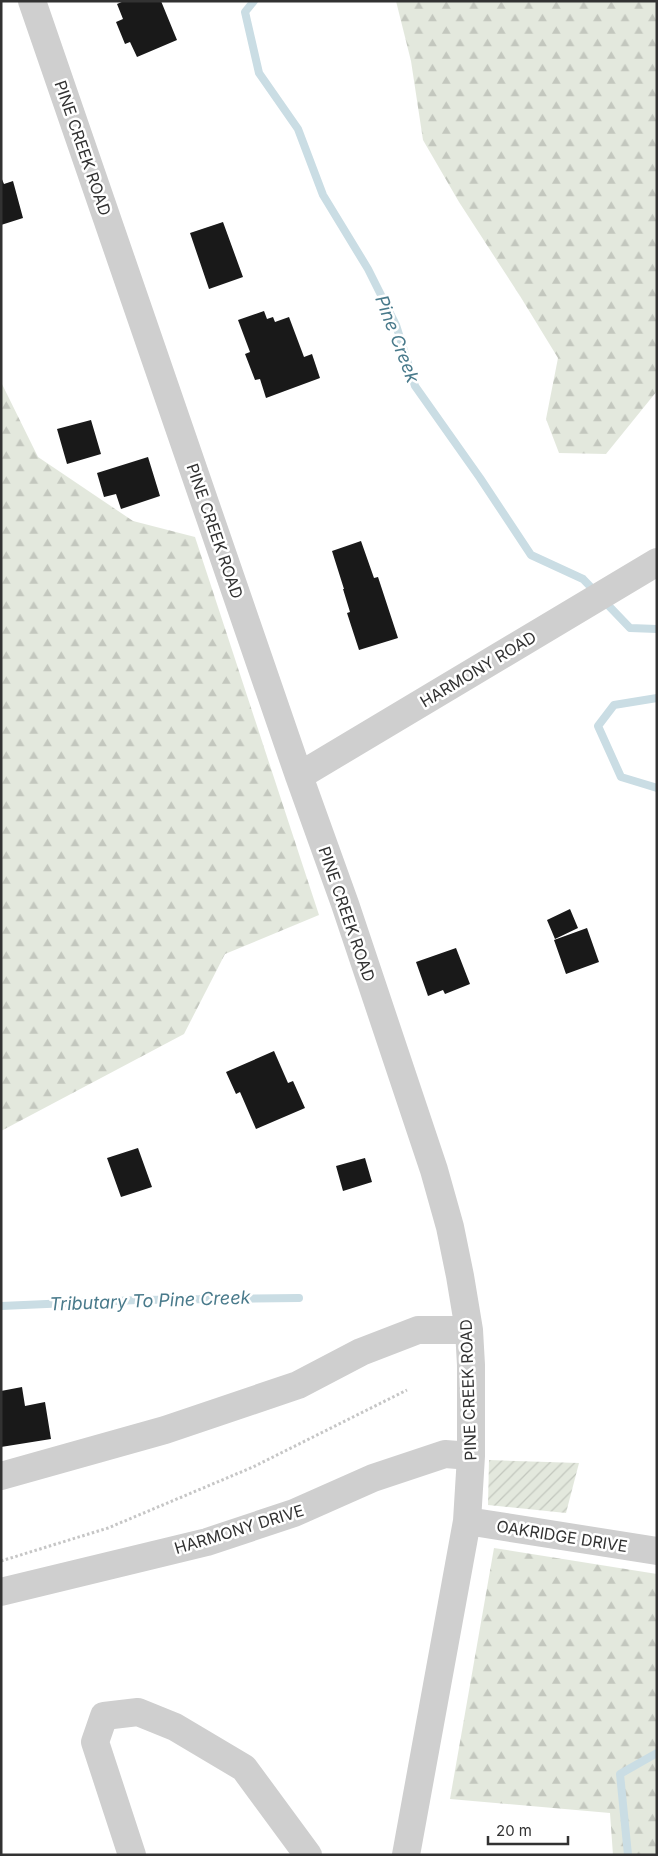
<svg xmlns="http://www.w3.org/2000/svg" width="658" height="1856" font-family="Inter,sans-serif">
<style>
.forest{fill:url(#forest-firs)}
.garden{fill:url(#garden-furrows)}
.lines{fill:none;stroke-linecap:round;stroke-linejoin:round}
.stream{stroke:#cadde4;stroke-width:8}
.building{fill:#191919}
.path{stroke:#c6c6c6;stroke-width:3;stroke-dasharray:2.5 2.5;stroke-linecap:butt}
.minor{stroke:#cfcfcf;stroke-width:28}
.labels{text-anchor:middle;stroke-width:5;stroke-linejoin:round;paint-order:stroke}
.street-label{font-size:16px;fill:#323232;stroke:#fff}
.water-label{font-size:18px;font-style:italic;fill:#497a8b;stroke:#fff}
</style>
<defs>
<pattern id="forest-firs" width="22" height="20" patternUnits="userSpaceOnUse" patternTransform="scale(1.25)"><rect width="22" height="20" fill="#e3e8dd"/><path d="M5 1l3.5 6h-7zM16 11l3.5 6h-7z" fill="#c3c7be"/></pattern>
<pattern id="garden-furrows" width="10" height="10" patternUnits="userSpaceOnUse" patternTransform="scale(1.25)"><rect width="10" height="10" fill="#e3e8dd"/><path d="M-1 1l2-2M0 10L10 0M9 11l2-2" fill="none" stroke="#c3c7be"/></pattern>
</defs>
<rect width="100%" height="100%" fill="#fff"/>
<path class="forest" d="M396,1h261v390l-51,63 -47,-1 -13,-34 12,-61 -38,-62 -61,-94 -36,-62 -12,-79z
M1,382l37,75 95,64 62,16 124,378 -94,39 -41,80 -183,97z
M494,1548l163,26v281h-44l-3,-42 -160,-14z"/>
<path class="garden" d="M489,1460l90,3 -13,50 -78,-8z"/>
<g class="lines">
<path class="stream" d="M254,1l-9,11 14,61 39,56 25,66 45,74 28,56 19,61 65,92 51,77 52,24 47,49 27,1
M657,698l-43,7 -16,21 23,51 36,11
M1,1306l137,-6 161,-2
M628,1855l-8,-81 37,-21"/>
</g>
<path class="building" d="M124,1h37l16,39 -40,17 -7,-15 -5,2 -9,-22 7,-3 -6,-15z
M1,177l3,7 9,-3 10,37 -22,7z
M223,222l20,55 -34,12 -19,-56z
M264,311l3,8 6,-2 2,5 14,-5 15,40 8,-3 8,24 -54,20 -6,-19 -5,1 -10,-26 5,-2 -12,-32z
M91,420l10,34 -34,10 -10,-35z
M148,457l12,39 -39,13 -5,-15 -12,3 -7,-24z
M361,541l13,37 4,-1 20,61 -39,12 -12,-37 3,-1 -7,-23h1l-12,-38z
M570,909l8,19 -23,11 -8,-19z
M587,928l12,34 -33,12 -12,-34z
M456,948l14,36 -25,10 -2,-4 -15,6 -12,-34z
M274,1051l14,32 5,-2 12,27 -49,21 -16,-37 -4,2 -10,-22z
M138,1148l14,39 -31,10 -14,-39z
M365,1158l7,24 -29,9 -7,-25z
M22,1387l3,19 20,-4 6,37 -50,8v-56z"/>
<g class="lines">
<path class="path" d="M1,1561l107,-33 145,-61 154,-77"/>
<path class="minor" d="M32,1l267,775 46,128 89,266 16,57 10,49 9,54 2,35v91l-4,65 -61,334
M299,776l358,-214
M1,1476l164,-46 133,-45 63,-33 57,-22h51
M467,1521l190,30
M1,1592l206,-50 87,-29 79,-35 72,-24 26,2
M132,1855l-37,-113 9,-26 34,-4 37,15 69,41 64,87"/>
</g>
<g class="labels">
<g class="street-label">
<text transform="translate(83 148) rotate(71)" y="6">PINE CREEK ROAD</text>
<text transform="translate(215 531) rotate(71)" y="6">PINE CREEK ROAD</text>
<text transform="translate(478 669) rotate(-31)" y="6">HARMONY ROAD</text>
<text transform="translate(347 914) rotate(71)" y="6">PINE CREEK ROAD</text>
<text transform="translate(468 1390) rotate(-92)" y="6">PINE CREEK ROAD</text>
<text transform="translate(239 1529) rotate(-17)" y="6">HARMONY DRIVE</text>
<text transform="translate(562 1536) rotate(9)" y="6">OAKRIDGE DRIVE</text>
</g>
<g class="water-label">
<text transform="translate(397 339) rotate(69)" y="6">Pine Creek</text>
<text transform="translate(150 1301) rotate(-2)" y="6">Tributary To Pine Creek</text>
</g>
</g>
<rect width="658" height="1856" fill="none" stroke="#323232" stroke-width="5"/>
<path d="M488 1836v8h80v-8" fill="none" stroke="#323232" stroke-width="2.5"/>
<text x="496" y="1836" font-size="15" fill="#323232" stroke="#ffffff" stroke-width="4" paint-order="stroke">20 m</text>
</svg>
